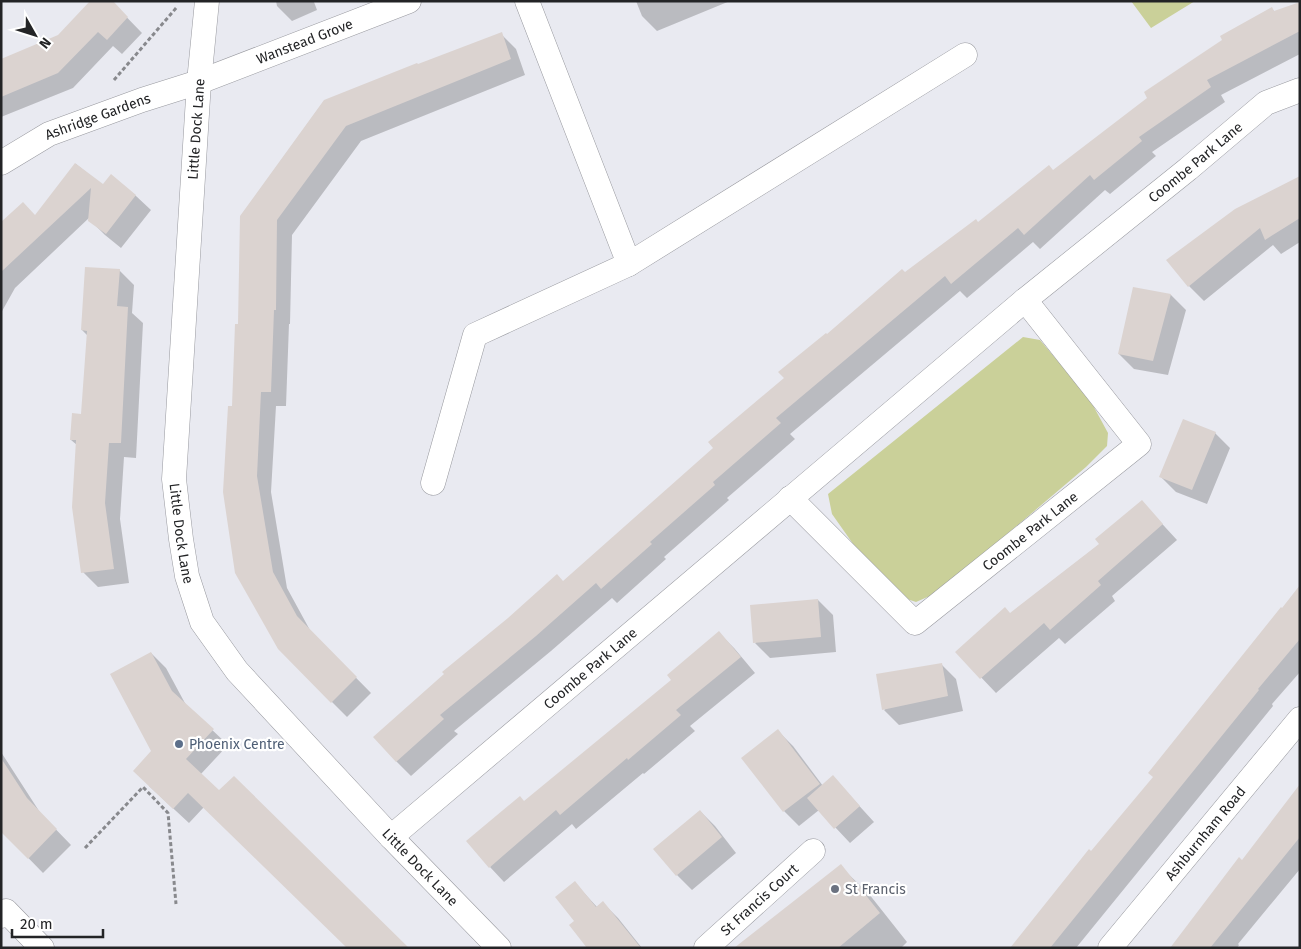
<svg xmlns="http://www.w3.org/2000/svg" width="1301" height="949" font-family="'Fira Sans',sans-serif">
<style>
.green{fill:#cad099}
.shadow{fill:#0003}
.building{fill:#dbd3d0}
.lines{fill:none;stroke-linecap:round;stroke-linejoin:round}
.street-casing{stroke:#98999f;stroke-width:25}
.path{stroke:#88898d;stroke-width:3;stroke-dasharray:4 2.5;stroke-linecap:butt}
.street{stroke:#fff;stroke-width:24}
.service-dot{fill:#5c6f8a;stroke:#fff;stroke-width:2}
.worship-dot{fill:#6b7280;stroke:#fff;stroke-width:2}
.labels{text-anchor:middle;stroke-width:4.5;stroke-linejoin:round;paint-order:stroke}
.street-label{font-size:14px;fill:#232426;stroke:#fff}
.service-label{font-size:14px;fill:#4e5e75;stroke:#fff;text-anchor:start}
.worship-label{font-size:14px;fill:#5b616d;stroke:#fff;text-anchor:start}
</style>
<rect width="100%" height="100%" fill="#e9eaf1"/>
<path class="green" d="M1131,1h64l-44,27z
M1023,337l17,3 49,58 19,35 -1,13 -21,21 -147,125 -23,10 -15,-5 -38,-39 -31,-44 -4,-20z"/>
<path class="shadow" d="M111,1l31,32 -20,21 -9,-8 -40,42 -72,29v-56l58,-25z
M276,1h41l-3,1 3,8 -25,11 -15,-15z
M636,1h94l-73,30 -15,-15z
M1300,3v51l-79,41 4,7 -73,50 4,4 -46,38 -5,-4 -65,59 -7,-7 -66,56 -7,-7 -170,143 5,5 -68,59 2,2 -65,57 2,2 -49,44 -5,-5 -61,53 -97,80 4,3 -47,42 -15,-15 167,-179 152,-134 112,-112 78,-63 149,-102 217,-163 4,4z
M501,34l15,15 9,26 -164,66 -69,94 -2,89h-1l-3,82h-10l-5,86 16,96 24,44 60,61 -24,24 -68,-68 -46,-241 6,-83 2,-109 83,-115z
M76,164l27,22 8,-10 25,20 15,14 -30,38 -16,-13 -15,-15v-3l-75,71 -14,25v-90l35,-7z
M1300,178v64l-19,12 -8,-9 -69,56 -15,-15 -21,-26z
M119,270l15,15 -2,28 11,10 -7,135 -12,-1 -4,62 9,64 -31,4 -15,-15 -6,-127 -6,-5 11,-25 6,-79 -6,-6z
M1134,288l37,7 15,15 -18,65 -34,-6 -15,-15z
M1215,433l15,15 -23,56 -31,-12 -15,-15z
M1142,502l35,38 -65,56 3,5 -50,43 -6,-6 -63,55 -39,-41 53,-38 90,-70z
M1300,587v85l-28,32 1,2 -197,242h-63l141,-170z
M818,600l15,15 3,37 -66,6 -15,-15z
M719,633l15,15 21,25 -65,53 5,5 -51,43 -1,-1 -67,56 -4,-5 -68,58 -14,-15 35,-64 148,-123z
M151,653l15,15 20,37 42,40 -28,30 4,32 -15,16 -40,-37 4,-34z
M941,664l15,15 7,32 -64,14 -15,-15z
M778,731l15,15 30,40 10,-9 41,45 -24,21 -31,-33 -20,16 -15,-15z
M1,752l40,62 30,31 -28,28 -42,-43z
M1300,792v77l-62,75 1,1 -2,3h-66z
M700,811l15,15 21,27 -44,37 -15,-15 -22,-26z
M840,866l29,28 38,48 -6,6h-165z
M575,883l22,24 6,-4 15,15 24,30h-53l-13,-27z"/>
<path class="building" d="M90,1h23l15,16 -21,23 -9,-8 -40,41 -57,24v-38l57,-24z
M1300,2v29l-93,49 4,7 -72,50 3,4 -48,39 -4,-5 -66,60 -6,-7 -67,56 -6,-8 -169,142 5,5 -68,59 2,3 -65,57 2,2 -51,45 -5,-6 -60,53 -96,79 4,4 -48,43 -23,-25 71,-63 -2,-2 66,-54 49,-44 6,7 150,-133 -5,-6 76,-64 -6,-6 48,-39 1,1 75,-65 3,3 71,-53 2,3 71,-57 4,5 94,-72 -3,-6 78,-52 -2,-4 52,-29 2,4z
M502,32l9,27 -165,67 -69,94 -1,90h-2l-3,82h-10l-4,84 16,96 24,44 60,61 -26,26 -53,-54 -43,-76 -12,-81 5,-86h4l3,-82h3l2,-108 84,-116 93,-37 1,1z
M75,163l28,21 8,-10 25,21 -30,39 -18,-13 3,-33 -90,84v-50l22,-20 12,13z
M1300,176v42l-35,22 -5,-12 -72,59 -22,-27 69,-51z
M85,267l35,2 -3,37 11,1 -7,136h-12l-4,60 9,66 -33,4 -9,-66 4,-67h-6l2,-27 9,1 6,-83 -6,-1z
M1133,287l38,7 -18,67 -35,-7z
M1183,419l33,13 -24,58 -33,-13z
M1142,500l21,24 -65,57 3,4 -51,45 -6,-7 -64,56 -25,-27 50,-45 5,6 89,-69 -4,-5z
M1300,585v54l-42,50 1,1 -209,258h-40l79,-99 2,2 62,-74 -5,-4 133,-166 1,1z
M818,599l3,38 -68,6 -3,-38z
M719,631l22,26 -65,53 5,5 -53,45 -1,-2 -67,57 -4,-5 -67,58 -23,-27 54,-45 4,5 147,-121 -4,-5z
M151,652l21,39 42,38 -28,30 33,31 15,-14 175,172h-62l-159,-155 -15,16 -40,-38 18,-20 -41,-77z
M942,663l6,33 -66,14 -6,-36z
M778,729l42,55 -37,28 -42,-54z
M1,758l26,40 30,31 -29,30 -27,-27z
M833,775l27,31 -26,23 -27,-31z
M1300,784v53l-90,111h-40l69,-91 3,3z
M700,810l22,27 -46,39 -23,-27z
M841,864l39,49 -42,35h-104z
M575,881l21,26 7,-6 38,47h-54l-18,-23 5,-4 -19,-24z"/>
<g class="lines">
<g class="street-casing">
<g id="street">
<path id="s1" d="M207,1l-8,81 -25,397 7,60 6,37 15,46 35,49 154,166 108,111"/>
<path d="M527,1l102,263"/>
<path id="s2" d="M1,163l48,-29 93,-34 57,-18 210,-81"/>
<path d="M433,483l42,-148 154,-71 336,-209"/>
<path id="s3" d="M790,498l125,125 224,-179 -114,-144"/>
<path id="s4" d="M391,837l634,-537 163,-131 78,-66 34,-13"/>
<path d="M1,916l5,-5 36,37"/>
<path id="s5" d="M706,948l107,-97"/>
<path id="s6" d="M1110,948l190,-229"/>
</g>
</g>
<path class="path" d="M114,80l63,-73
M85,848l58,-61 25,26 8,91"/>
<use href="#street" class="street"/>
</g>
<circle class="service-dot" cx="179" cy="744" r="5"/>
<circle class="worship-dot" cx="835" cy="889" r="5"/>
<g class="labels">
<g class="street-label">
<text dy="5" stroke="none"><textPath href="#s2" startOffset="328">Wanstead Grove</textPath></text>
<text dy="5" stroke="none"><textPath href="#s2" startOffset="108">Ashridge Gardens</textPath></text>
<text transform="translate(196 129) rotate(-86)" y="5">Little Dock Lane</text>
<text dy="5" stroke="none"><textPath href="#s4" startOffset="1050">Coombe Park Lane</textPath></text>
<text dy="5" stroke="none"><textPath href="#s3" startOffset="324">Coombe Park Lane</textPath></text>
<text dy="5" stroke="none"><textPath href="#s1" startOffset="534">Little Dock Lane</textPath></text>
<text dy="5" stroke="none"><textPath href="#s4" startOffset="261">Coombe Park Lane</textPath></text>
<text dy="5" stroke="none"><textPath href="#s6" startOffset="149">Ashburnham Road</textPath></text>
<text dy="5" stroke="none"><textPath href="#s1" startOffset="954">Little Dock Lane</textPath></text>
<text dy="5" stroke="none"><textPath href="#s5" startOffset="72">St Francis Court</textPath></text>
</g>
<g class="service-label">
<text x="189" y="749">Phoenix Centre</text>
</g>
<g class="worship-label">
<text x="845" y="894">St Francis</text>
</g>
</g>
<rect width="1301" height="949" fill="none" stroke="#232426" stroke-width="5"/>
<g transform="translate(35 35) rotate(129)" stroke="#ffffff" stroke-width="4" paint-order="stroke">
<path d="M0-4L9 19L0 12L-9 19Z" fill="#232426"/>
<text y="-8" font-size="14" font-weight="bold" text-anchor="middle" fill="#232426">N</text>
</g>
<path d="M12 929v8h91v-8" fill="none" stroke="#232426" stroke-width="2.5"/>
<text x="20" y="929" font-size="15" fill="#232426" stroke="#ffffff" stroke-width="4" paint-order="stroke">20 m</text>
</svg>
